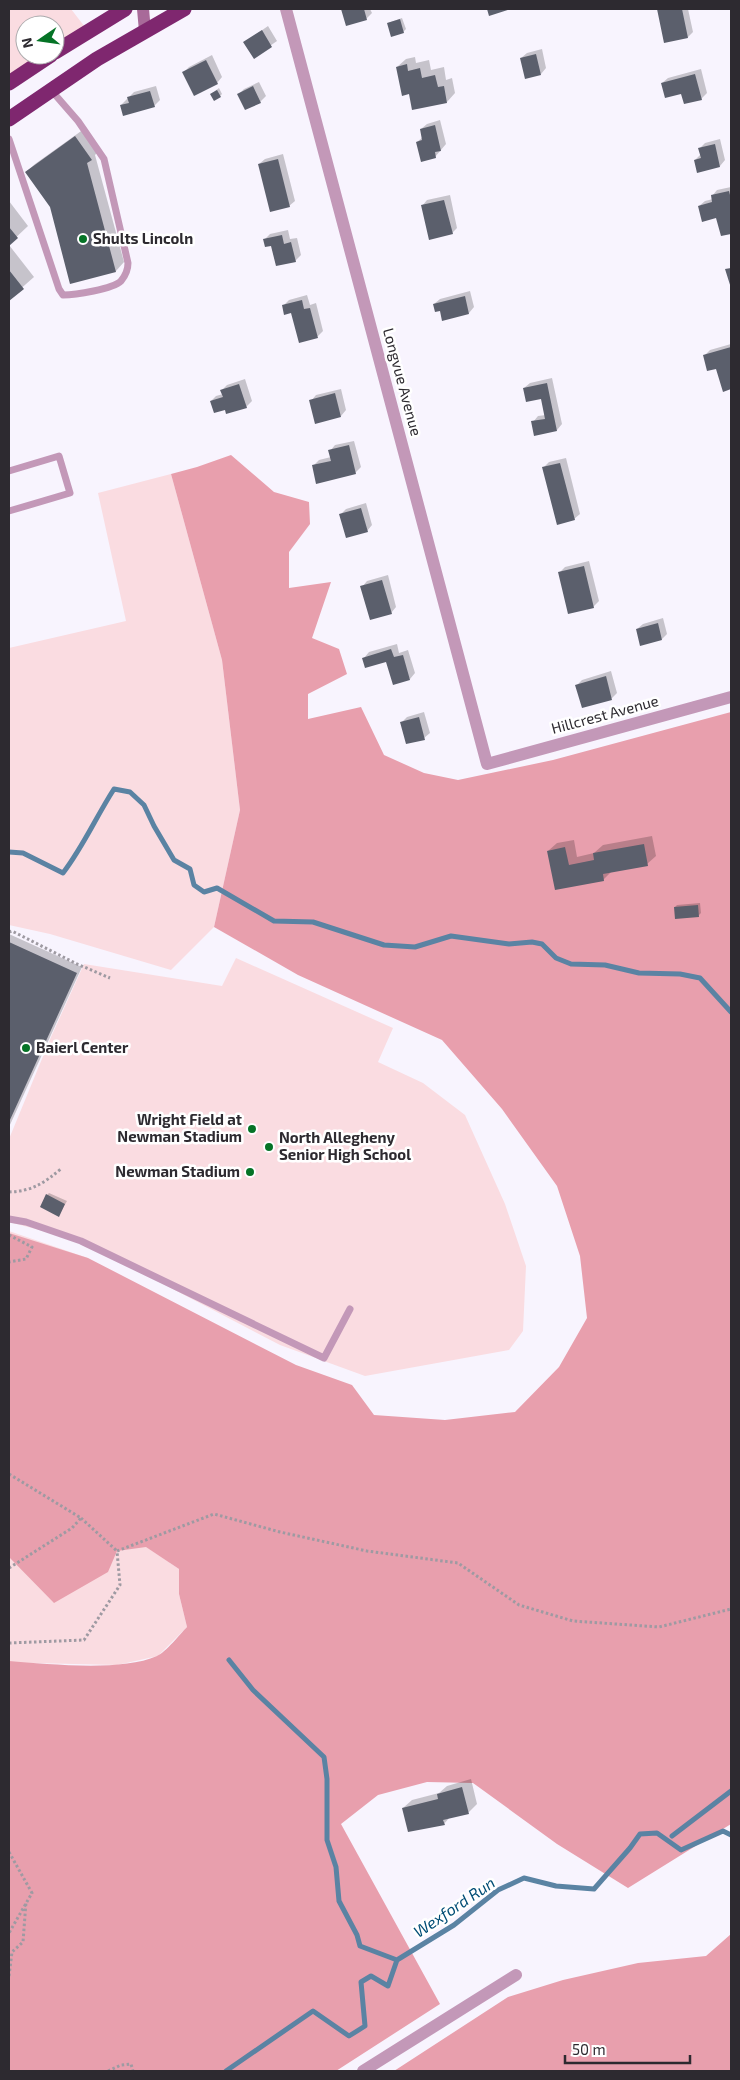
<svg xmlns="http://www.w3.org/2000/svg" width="740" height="2080" font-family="'Exo 2',sans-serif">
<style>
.green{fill:#fadce1}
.forest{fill:#e89fad}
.shadow{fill:#0003}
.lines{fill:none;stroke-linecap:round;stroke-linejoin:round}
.stream{stroke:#5a83a3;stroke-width:5}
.building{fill:#5b5f6c}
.path{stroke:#9e9aa2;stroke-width:3;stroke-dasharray:2.5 2.5;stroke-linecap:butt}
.lane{stroke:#c398b8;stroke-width:7}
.street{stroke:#c398b8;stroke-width:12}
.secondary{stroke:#a86a99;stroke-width:12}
.highway{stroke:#7f276f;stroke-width:15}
.poi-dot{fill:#057326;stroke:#fff;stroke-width:2}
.labels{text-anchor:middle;stroke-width:5;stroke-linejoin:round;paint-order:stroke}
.poi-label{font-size:15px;font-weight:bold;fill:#2d2a30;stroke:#fff;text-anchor:start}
.street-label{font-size:15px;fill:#2d2a30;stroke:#fff}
.water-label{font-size:16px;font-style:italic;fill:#004d75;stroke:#fff}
</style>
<rect width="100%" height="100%" fill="#f8f4fe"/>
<path class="green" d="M9,9h62l17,22 -33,21v-27h-30v30h26l-42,28z
M171,474l51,186 18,150 -26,117 -43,43 -121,-36 -41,-9v-277l117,-27 -28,-128z
M236,958l157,70 -15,34 45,21 42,32 40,89 21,62 -3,65 -14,19 -144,26 -85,-31 -199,-104 -72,-19v-83l42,-102 33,-73 138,22z
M9,1231l79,27 82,305 9,6v25l8,33 -29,29 -41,9 -86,-2 -22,15z"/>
<path class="forest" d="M231,455l43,37 35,10 1,22 -21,28v36l42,-6 -19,56 27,11 8,25 -39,20v25l53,-12 23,48 40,18 34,7 95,-20 178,-48v1112l-103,64 -71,-44 -84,-61 -46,-1 -49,13 -37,29 99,180 -104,67h-327v-410c40,3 112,11 148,-5 9,-4 23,-22 30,-29l-8,-33v-25l-33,-22 -29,4 -9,21 -54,31 -45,-46v-324l79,25 208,107 56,20 22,30 71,5 70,-8 44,-45 28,-49 -7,-62 -23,-70 -55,-77 -60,-69 -144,-65 -84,-48 26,-117 -18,-150 -51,-186 26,-7z
M731,1934v137h-337l114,-74 55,-17 75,-17 68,-7z"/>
<path class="shadow" d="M342,9h28l2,4 -6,6 -19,6z
M658,9h30l5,23 -5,5 -23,5z
M402,18l4,11 -3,3 -15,-9z
M268,26l9,15 -23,16 -9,-15z
M542,49l4,19 -5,6 -20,-16 6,-5z
M212,55l10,22 -5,6 -33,-11 5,-5z
M415,57l1,6 13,-3 2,10 13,-3 2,13 6,-2 3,15 -8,9 -37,-9 -13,-26 9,-8z
M701,69l6,24 -6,6 -19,-6 -20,-10 6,-5z
M259,82l7,14 -6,6 -21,-8 5,-5z
M156,86l4,14 -6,6 -33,-1 13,-13z
M219,88l3,6 -2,2 -9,-2z
M440,120l6,24 -11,13 -18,-15 6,-5 -2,-8 6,-5z
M84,129l15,22 -4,4 29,107 -8,9 -45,11 -20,-76 -25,-34 9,-8z
M720,139l5,21 -5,6 -22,5 -3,-11 6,-6 -1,-6 5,-5z
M283,154l12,47 -6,5 -30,-42 6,-5z
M731,187v46l-9,2 -5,-18 -18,-11 6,-5 8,-2 -1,-3 5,-6z
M450,195l7,33 -5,5 -30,-27 5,-6z
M9,201l19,25 -19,18z
M288,230l2,9 7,-1 4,17 -6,6 -31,-21 6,-6z
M9,245l25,32 -25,22z
M470,291l4,16 -5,6 -28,-4 -7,-5 6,-5z
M307,295l3,10 6,-2 7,28 -5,5 -19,5 -7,-29 -9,-6 6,-6z
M731,344v44l-7,2 -7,-23 -13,-11 6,-6z
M552,378l10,46 -5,6 -24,-8 5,-6 8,-1 -4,-17 -18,-10 6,-5z
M245,379l7,22 -6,6 -35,-6 5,-5 7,-2 -1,-4 5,-5z
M341,389l5,21 -5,6 -30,-15 5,-6z
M354,441l7,26 -6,6 -42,-7 6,-6 12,-3 -1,-6 5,-6z
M566,458l14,56 -6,5 -31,-51 6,-6z
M366,503l6,22 -5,6 -26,-17 5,-5z
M589,561l10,40 -6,6 -33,-35 5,-5z
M388,575l8,32 -5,6 -29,-26 5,-6z
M663,618l4,16 -5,5 -25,-10 6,-5z
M397,644l2,9 9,-3 7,23 -5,6 -23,-19 -23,-2 5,-6z
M611,671l6,22 -5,5 -29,9 -6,-22 5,-5z
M424,712l6,21 -6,5 -22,-16 5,-5z
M652,836l4,20 -9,8 -35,7 -9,9 -47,9 -8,-38 9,-8 17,-3 3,17 17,-4 9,-8z
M700,903l1,10 -3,3 -23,-9 2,-2z
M9,934l73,33 -73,160z
M49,1193l18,8 -8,14 -12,-20z
M471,1779l6,25 -8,8 -19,5 -6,7 -41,-16 9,-8 27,-7 8,-7z"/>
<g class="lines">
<path class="stream" d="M9,852l14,1 40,20c20,-26 33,-56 51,-84l16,3 14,13 10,21 20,34 16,9 4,16 10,7 13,-4 57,33 39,1 71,23 31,2 36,-11 58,8 23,-2 10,2 14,14 15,6 34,1 34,8 41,1 20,4 31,34
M229,1660l24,30 71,67 3,22v61l9,27 3,34 18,34 3,11 37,14
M672,1836l59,-45
M226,2071l87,-60 36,25 16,-10 -4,-44 10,-6 17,10 9,-26 57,-35 44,-35 26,-12 32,8 38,3 36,-41 10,-14 17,-1 24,17 42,-19 8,4"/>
</g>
<path class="building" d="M341,9h23l3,11 -21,6z
M487,9h24l-22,7z
M657,9h25l6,29 -24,5z
M400,19l4,14 -13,4 -4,-14z
M262,30l10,17 -18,12 -11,-17z
M536,54l5,21 -16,4 -5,-21z
M206,60l12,24 -24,12 -12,-24z
M407,64l1,7 12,-3 2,10 13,-3 3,12 6,-1 3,17 -35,7 -3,-16 -7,2 -6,-29z
M695,74l7,26 -18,4 -3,-10 -16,4 -4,-15z
M253,86l8,17 -16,7 -8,-16z
M217,90l4,7 -7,4 -4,-7z
M150,91l5,16 -32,9 -3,-11 9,-2 -2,-6z
M435,125l6,26 -6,1 1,6 -15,4 -5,-20 6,-2 -2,-11z
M75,136l17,24 -5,3 29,109 -46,12 -20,-77 -25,-35z
M715,144l5,23 -23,6 -3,-13 7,-2 -3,-10z
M278,159l12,48 -20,5 -12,-48z
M729,191l2,8v35l-10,2 -5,-18 -14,4 -4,-16 14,-4 -1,-7z
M444,200l9,34 -24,6 -8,-35z
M9,227l9,11 -9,8z
M282,235l2,9 7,-2 5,20 -20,4 -5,-20 -6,1 -2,-8z
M731,268v20l-6,-19z
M9,270l15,19 -15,12z
M465,296l4,18 -27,7 -2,-10 -5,1 -2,-8z
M302,300l2,9 6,-1 8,30 -19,5 -8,-30 -7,2 -2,-10z
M731,347v42l-8,3 -7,-23 -9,2 -4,-16z
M547,383l10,48 -23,5 -3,-15 14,-2 -4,-20 -15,3 -3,-14z
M239,384l8,24 -21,6 -1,-4 -11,3 -4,-12 13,-4 -3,-7z
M335,393l6,24 -26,7 -6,-24z
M349,445l7,29 -40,10 -4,-19 19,-4 -3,-11z
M560,463l15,57 -18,5 -15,-58z
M361,508l7,24 -22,6 -7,-24z
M584,566l10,42 -26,6 -10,-42z
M382,580l10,34 -22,6 -10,-34z
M658,623l4,17 -22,6 -4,-17z
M391,649l3,8 9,-2 7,25 -17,5 -7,-23 -21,6 -3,-10z
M606,676l6,24 -30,8 -7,-23z
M419,717l6,23 -19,4 -6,-22z
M644,844l4,22 -45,8 1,7 -49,9 -8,-39 18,-4 4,18 25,-5 -1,-7z
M698,905l1,12 -24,2 -1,-12z
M9,942l68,31 -68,149z
M46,1194l19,10 -6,13 -19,-10z
M462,1787l7,27 -26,6 2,5 -37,7 -6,-24 36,-9 -1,-5z"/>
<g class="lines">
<path class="path" d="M9,932l3,-1 65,33 33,14
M9,1192c24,-1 35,-9 53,-24
M9,1235l23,12 -6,12 -17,3
M9,1474l72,44 -9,10 -63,40
M81,1518l36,33
M9,1643l75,-3 36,-55 -3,-34 97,-37 66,18 87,19 91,12 61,42 54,16 86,6 72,-18
M9,1852l23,41 -23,40
M9,1976l3,-24 11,-10 3,-40
M108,2071l13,-6 10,-1 2,7"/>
<path class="lane" d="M9,139l50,150 4,6c12,0 50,-6 58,-14 5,-6 7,-11 7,-18l-24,-104 -26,-38 -27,-31
M9,471l50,-15 11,37 -61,18
M9,1219l17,3 55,19 243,117 26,-49"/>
<path class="street" d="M286,9l201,755 244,-67
M363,2071l153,-96"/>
<path class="secondary" d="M143,9l2,22"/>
<path class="highway" d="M55,52l70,-43
M9,83l42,-28
M9,119l88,-60 87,-50"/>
</g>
<g class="poi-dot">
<circle cx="83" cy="239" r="5"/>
<circle cx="26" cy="1048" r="5"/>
<circle cx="252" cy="1129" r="5"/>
<circle cx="269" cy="1147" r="5"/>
<circle cx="250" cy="1172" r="5"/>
</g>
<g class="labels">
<g class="poi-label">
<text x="93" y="244">Shults Lincoln</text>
<text x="36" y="1053">Baierl Center</text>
<text x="242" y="1125" text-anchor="end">Wright Field at<tspan x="242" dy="17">Newman Stadium</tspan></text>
<text x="279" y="1143">North Allegheny<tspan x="279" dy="17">Senior High School</tspan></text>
<text x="240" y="1177" text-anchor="end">Newman Stadium</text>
</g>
<g class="street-label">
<text transform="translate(402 382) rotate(75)" y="5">Longvue Avenue</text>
<text transform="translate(605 715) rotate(-15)" y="5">Hillcrest Avenue</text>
</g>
<g class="water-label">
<text transform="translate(454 1907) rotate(-34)" y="6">Wexford Run</text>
</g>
</g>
<rect width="740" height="2080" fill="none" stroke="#2d2a30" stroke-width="20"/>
<g transform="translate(40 40) rotate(257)"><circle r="24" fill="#ffffff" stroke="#abaaac"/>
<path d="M0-4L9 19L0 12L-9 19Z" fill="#057326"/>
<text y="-8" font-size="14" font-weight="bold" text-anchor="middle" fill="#2d2a30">N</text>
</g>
<path d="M565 2055v8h125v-8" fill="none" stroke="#2d2a30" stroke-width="2.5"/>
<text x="572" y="2055" font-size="15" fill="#2d2a30" stroke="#ffffff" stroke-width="4" paint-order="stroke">50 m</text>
</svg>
